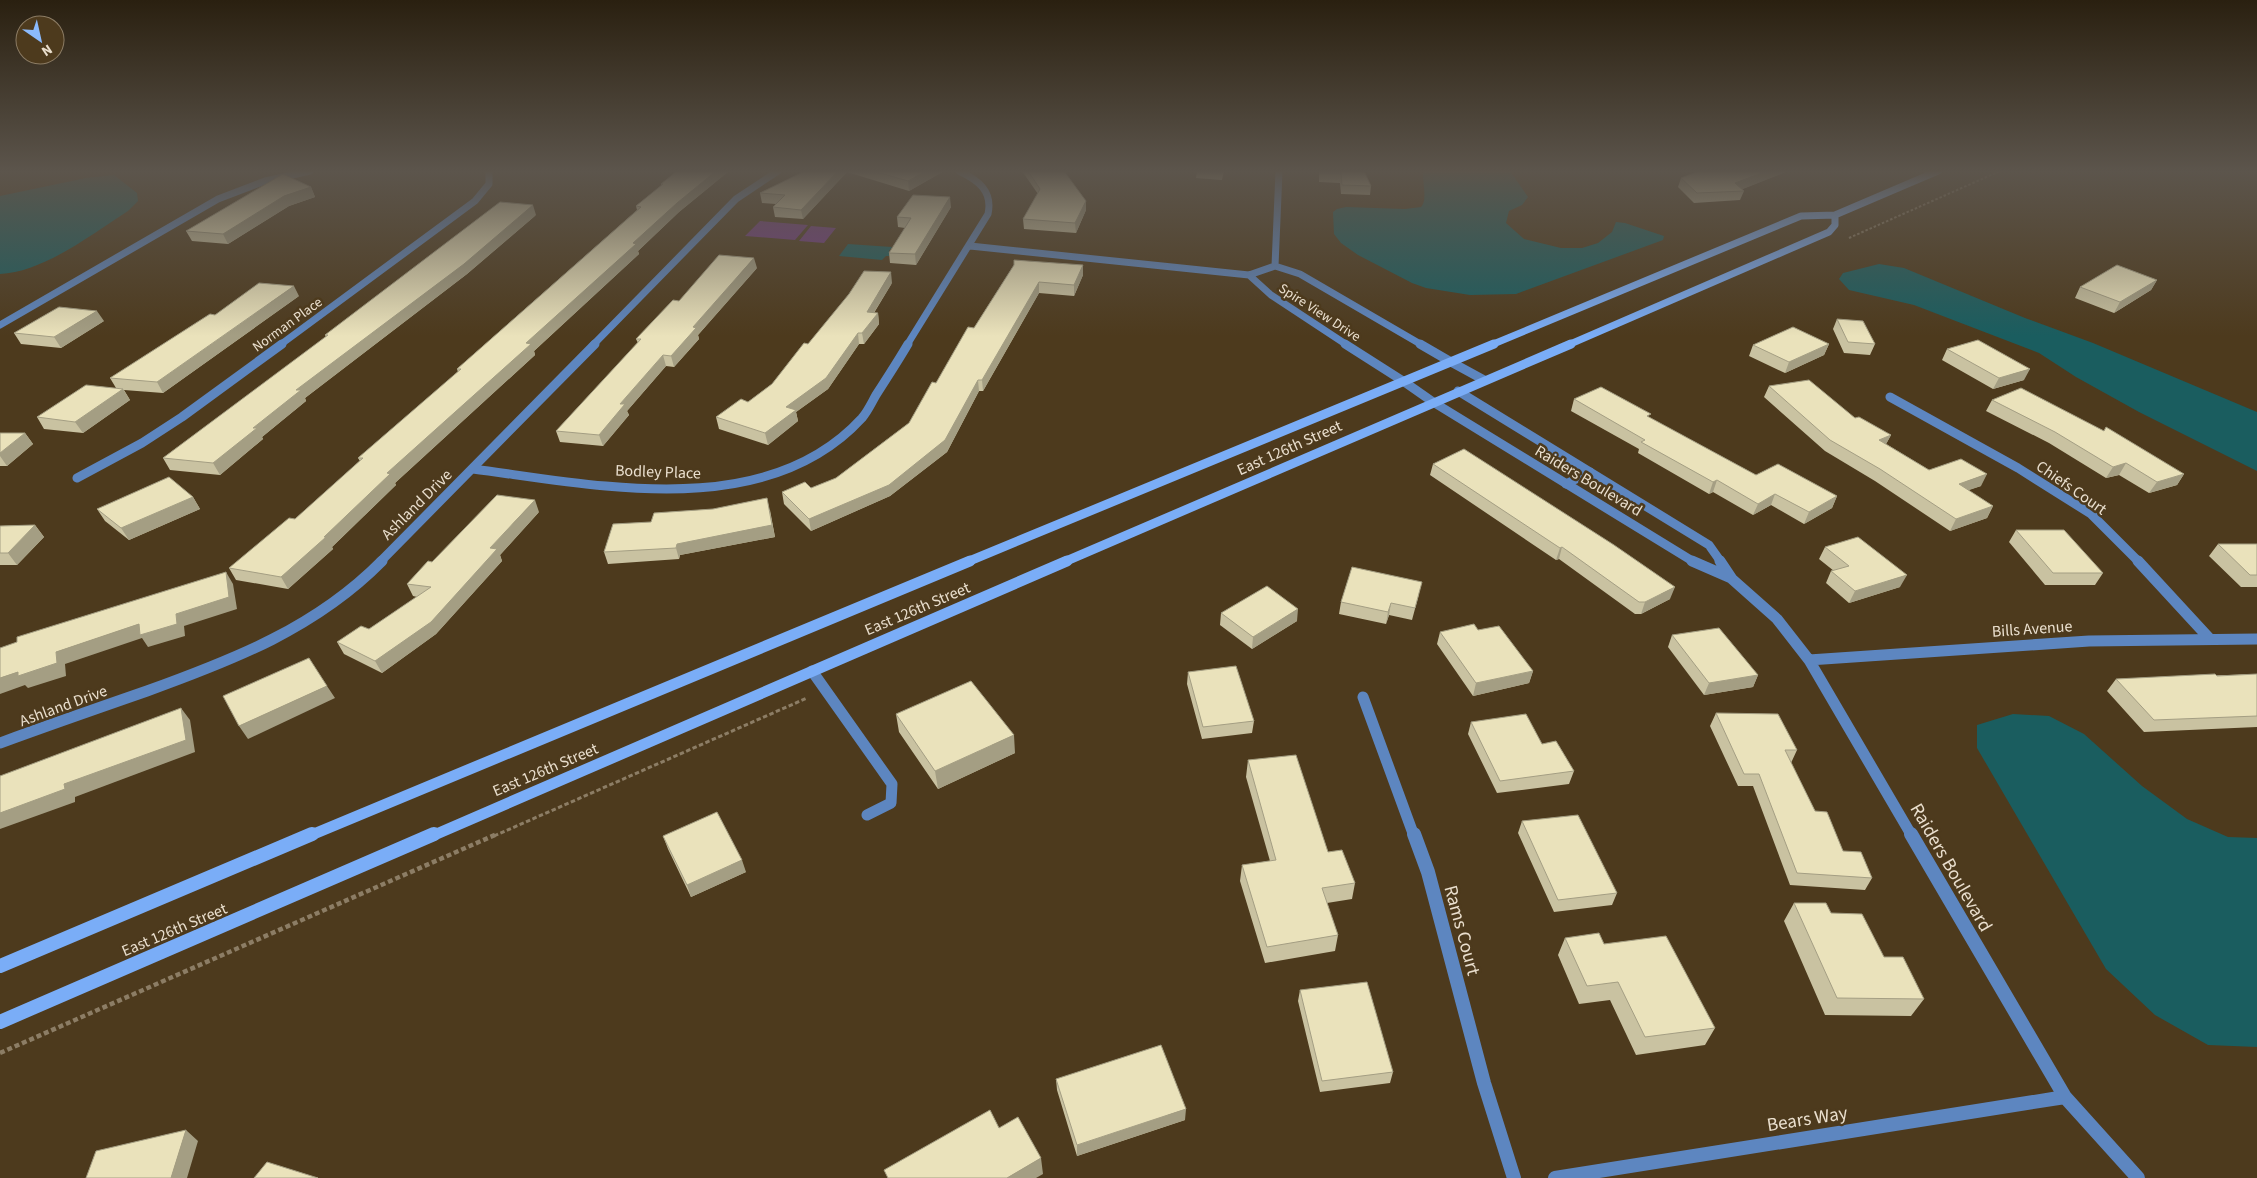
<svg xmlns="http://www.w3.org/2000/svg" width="2257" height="1178" font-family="'Source Sans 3',sans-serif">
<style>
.green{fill:#733a86}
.water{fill:#1a5d5f}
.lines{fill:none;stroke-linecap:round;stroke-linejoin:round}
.path-far2{stroke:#8c7d65;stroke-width:2;stroke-dasharray:2.5 2;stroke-linecap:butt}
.path-far1{stroke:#8c7d65;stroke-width:3;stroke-dasharray:4.5 2.5;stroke-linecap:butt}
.path{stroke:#8c7d65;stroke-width:4.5;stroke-dasharray:5 3;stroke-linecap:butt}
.service-far1{stroke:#5d86c0;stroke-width:9}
.service{stroke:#5d86c0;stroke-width:11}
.minor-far3{stroke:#5d86c0;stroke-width:7}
.minor-far2{stroke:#5d86c0;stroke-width:9}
.minor-far1{stroke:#5d86c0;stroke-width:11}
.minor{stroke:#5d86c0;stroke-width:14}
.secondary-far3{stroke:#7aadf7;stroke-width:7}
.secondary-far2{stroke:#7aadf7;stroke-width:9}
.secondary-far1{stroke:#7aadf7;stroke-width:11}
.secondary{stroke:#7aadf7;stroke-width:14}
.wall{fill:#c9c2a1}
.shaded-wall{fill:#a49e83}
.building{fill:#eae2bb;stroke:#a49e83}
.labels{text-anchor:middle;stroke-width:5;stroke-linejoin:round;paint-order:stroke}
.far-street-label{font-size:14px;fill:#eadfce;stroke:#4d3a1d}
.street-label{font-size:16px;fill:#eadfce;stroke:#4d3a1d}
.near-street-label{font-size:19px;fill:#eadfce;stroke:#4d3a1d}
</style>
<rect width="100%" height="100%" fill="#4d3a1d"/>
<path class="green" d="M760,221l48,4 -13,15 -50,-4z
M811,226l25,2 -12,15 -25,-2z"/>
<path class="water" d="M1423,171h87l18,26 -6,8 -13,6 -3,12 18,16 37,9h21l16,-5 14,-11 4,-10 9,1 39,13 -1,4 -147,54 -46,1 -44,-7 -14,-5 -54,-28 -17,-12 -7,-9 -1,-22 4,-3 9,-2 59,2 16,-2c7,-7 1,-25 2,-36z
M114,175l23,18 1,8 -10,10c-36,23 -84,61 -128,63v-78l86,-18z
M848,244l44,3 -3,4v5h-3l-4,4 -43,-4z
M1879,264l25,4 121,50 68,25 164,69v59l-118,-59 -63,-35 -37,-24 -125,-48 -65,-15 -10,-11 4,-6z
M2013,714l36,2 35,18 58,52 45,33 41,18 29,1v209l-49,-2 -53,-30 -49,-46 -129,-221v-23z"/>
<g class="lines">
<path class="path-far2" d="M1849,238l151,-67"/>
<path class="path-far1" d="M494,836l313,-138"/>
<path class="path" d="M0,1053l497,-219"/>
<path class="service-far1" d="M1451,362l33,18
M1403,381l30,21
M1566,484l24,-12"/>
<path class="service" d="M812,671l80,113 -1,19 -24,12"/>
<path class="minor-far3" d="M970,246l279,29 26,-9 4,-95
M1275,266l25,8 122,71
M1249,275l22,20 76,50
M0,325l218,-126 47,-18 45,-10
M280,345l195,-144 14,-17v-13
M593,345l143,-146 42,-28
M907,345l81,-131c5,-23 -10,-34 -29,-43"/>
<path class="minor-far2" d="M1345,344l58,37
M1420,344l31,18
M1458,391l251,154 12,17
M1890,397l128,71 73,46 48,48
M1433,402l261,160
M473,469c124,16 293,54 389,-51 6,-7 10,-16 14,-23 11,-17 22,-34 32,-51
M77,478l65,-35 40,-26 100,-73
M380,562l215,-218"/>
<path class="minor-far1" d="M1692,561l39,17
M1720,561l12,18 45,40 32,41 103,176
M2138,561l71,77
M1809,660l280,-19 168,-2
M1363,697l51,139
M0,743c49,-18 98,-35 147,-52 86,-31 169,-63 235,-130"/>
<path class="minor" d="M1414,834l14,38 56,211 30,95
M1911,834l154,263 73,81
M1555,1178l510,-81"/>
<path class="secondary-far3" d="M1491,345l310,-129 34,-1 103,-44
M1568,345l261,-113 6,-7v-10"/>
<path class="secondary-far2" d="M967,562l527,-218
M1064,562l507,-218"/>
<path class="secondary-far1" d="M309,836l661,-275
M432,836l635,-275"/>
<path class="secondary" d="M0,966l312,-132
M0,1022l434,-188"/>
</g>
<path class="wall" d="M677,171h52l-50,41 -41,39 1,3 -105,97 1,4 -140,128 1,2 -64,62 1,2 -45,40 -52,-9 -7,-12 66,-49 65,-58 -2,-3 100,-86 -1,-3 180,-159 -1,-4 25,-20v-2z
M805,171h139l-35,20 -62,-19 -44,47 -28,-2 -2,-10 3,-3 -14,-1 -2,-10z
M1022,171h42l22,39 -10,23 -52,-4 -1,-10 15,-25z
M1197,171h27l-2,9 -26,-2z
M1319,171h45l7,15 -1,9 -29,-1 -1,-11 -21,-1z
M1699,171h89l-46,18 2,2 -4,9 -46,3 -16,-16 3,-9z
M311,187l4,10 -26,9 -61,38 -36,-3 -6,-10z
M951,207l-35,58 -26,-2 -1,-10 16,-25 -7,-1 -1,-10z
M536,215l-69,59 -162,124 1,3 -44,36 1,2 -43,36 -50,-5 -7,-12 163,-121 -1,-2z
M1014,265h69v10l-9,21 -35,-3 -56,98h-4l-32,61 -57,44 -79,35 -27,-27 -2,-12 29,-4 25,-10 73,-55 65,-95z
M757,268l-59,67 1,4 -25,28 -8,-1 -39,45 2,4 -26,31 -43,-4 -4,-11 82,-88 -2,-4 43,-38z
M2157,280l-6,10 -37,23 -39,-15 5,-11z
M892,283l-18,30h4l1,11 -15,20h-5l-31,45 -32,23 2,9 -30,24 -49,-16 -3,-12 32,-15 24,-18 36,-40z
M299,296l-136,97 -39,-3 6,10 -47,33 -39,-4 -7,-12 79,-29 -6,-10 105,-63z
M1837,319l38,25 -5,11 -26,-2 -11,-24z
M104,321l-43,27 -40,-4 -7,-11z
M1829,344l-5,11 -39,18 -36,-17 4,-11z
M1947,349l77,31 -31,9 -51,-29z
M1769,386l86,32 36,17 -5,9 43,26 52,16 -13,4 25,16 -6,12 -37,13 -75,-50 -50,-30 -61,-54z
M1574,399l76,19 106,57 81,21 -5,12 -28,16 -33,-19 -18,10 -40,-23 -4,2 -71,-41 1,-4 -68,-38z
M1992,400l192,74 -7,11 -28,8 -30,-18 -13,3 -57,-35 -63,-32z
M0,433h25l8,11 -26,22h-7z
M1433,464l237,135 -29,15h-6l-76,-55 -3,1 -126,-85z
M193,497l7,12 -71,31 -24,-19 -8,-12z
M770,510l5,27 -95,18 -1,4 -71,5 -4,-12 47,-30z
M539,512l-39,43 2,6 -66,73 -54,39 -38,-19 -7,-12 32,-13 48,-32 -4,-1 -6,-12 25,-22z
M35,525l9,12 -27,28h-17v-39z
M2016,530l87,43 -8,12h-50l-36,-43z
M2218,544h39v43h-16l-32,-31z
M1825,547l75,40 -51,16 -23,-20 5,-12h3l-15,-12z
M1419,594l-7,26 -23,-5 -3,9 -47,-10 2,-12z
M1221,613l76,8 -45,28 -32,-24z
M1478,630l55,41 -4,12 -56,13 -36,-52 3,-12z
M1672,635l86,40 -5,12 -49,8 -36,-48z
M1188,672l66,49 -2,12 -50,6 -15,-55z
M2257,674v53l-113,5 -37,-41 9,-12z
M1716,713l81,37 -6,13 24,48 28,40 29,27 -7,12 -75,-5 -37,-99h-15l-28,-60z
M896,714l119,39 -77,36 -39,-57z
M1471,722l71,22 32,27 -5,13 -72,9 -29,-59z
M1248,760l107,123 -3,16 -25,4 11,32 -3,16 -70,12 -25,-82 2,-16 28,-4 -24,-84z
M1522,821l95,72 -5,12 -58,7 -36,-79z
M663,836l83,36 -55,25 -23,-48z
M1794,903l37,10 53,44 40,42 -13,17 -86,-1 -41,-94z
M1565,938l39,6 111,84 -10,17 -69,10 -26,-55 -31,4 -21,-49z
M1300,990l93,82 -3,11 -70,9 -22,-91z
M1056,1079l129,41 -108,36 -20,-66z"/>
<path class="shaded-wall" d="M716,171h13l-50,41 -41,39 1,3 -105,97 1,4 -140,128 1,2 -64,62 1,2 -45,40 -7,-12 106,-104 246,-230 44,-40z
M838,171h9v1l-44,47 -2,-9z
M926,171h18l-35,20 -1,-10z
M1767,171h21l-50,20 -3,-8z
M311,187l4,10 -26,9 -61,38 -5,-10 61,-38z
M950,197l1,10 -35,58 -1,-11z
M1086,201v9l-10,23 -1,-10z
M533,205l3,10 -69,59 -162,124 1,3 -44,36 1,2 -43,36 -7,-12 83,-73z
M754,258l3,10 -59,67 1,4 -25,28 -3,-11 22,-29z
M1083,265v10l-9,21v-11z
M891,272l1,11 -24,39 -1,-10z
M2157,280l-6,10 -37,23 6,-11z
M1039,282v11l-56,98 -1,-11z
M294,286l5,10 -136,97 -6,-11z
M97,311l7,10 -43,27 -7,-11z
M878,313l1,11 -15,20 -2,-11z
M858,333l1,11 -31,45 -32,23 2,9 -30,24 -3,-12 21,-26z
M1829,344l-5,11 -39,18 4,-11z
M663,355l3,11 -39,45 2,4 -26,31 -4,-11 21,-31z
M2030,369l-6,11 -31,9 6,-11z
M978,380l1,11 -32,61 -57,44 -79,35 -2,-12z
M123,389l7,11 -47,33 -8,-11z
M25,433l8,11 -26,22 -7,-10v-3z
M1891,435l-6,11 -6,-6z
M2126,463l-7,12 -13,3 7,-11z
M1987,474l-6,12 -29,10 7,-12z
M2184,474l-7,11 -28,8 8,-11z
M1717,480l-4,12 -4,2 4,-12z
M1775,494l-4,11 -18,10 5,-11z
M1837,496l-5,12 -28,16 5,-12z
M193,497l7,12 -71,31 -8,-12z
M767,498l8,39 -95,18 -1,4 -3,-11 1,-4z
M535,500l4,12 -39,43 2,6 -66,73 -54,39 -7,-12 115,-113z
M1993,506l-6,12 -37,13 6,-12z
M35,525l9,12 -27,28 -9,-12z
M1562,547l-3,12 -3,1 4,-12z
M226,572l7,12 4,25 -53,17 1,10 -37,11 -6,-9 -77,26 1,12 -38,12 -3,-3 -25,9v-16l18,-6 38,-20 83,-28 37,-10z
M1907,575l-7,12 -51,16 6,-12z
M1675,587l-5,12 -29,15 4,-12z
M1391,603l-2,12 -3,9 2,-12z
M1298,609l-1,12 -45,28 1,-12z
M1533,671l-4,12 -56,13 3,-13z
M1758,675l-5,12 -49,8 5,-12z
M327,686l8,12 -87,41 -9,-13z
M181,708l9,12 5,32 -120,45v5l-75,27v-16l64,-29z
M1014,735l1,18 -77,36 -3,-18z
M742,860l4,12 -55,25 -4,-12z
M1186,1109l-1,11 -108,36v-11z
M186,1130l12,11 -11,37h-16z
M1041,1158l2,16 -7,4h-29z"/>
<path class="building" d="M677,171h39l-39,32 -44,40 3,1 -110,99 5,1 -144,129 3,1 -66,63h2l-45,40 -52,-9 60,-50 6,1 68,-61h-5l103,-89h-4l184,-162 -5,-1 27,-22h-2z
M805,171h33l-37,39 -28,-3 12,-12 -25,-2z
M873,171h53l-18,10z
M1028,171h36l22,30 -11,22 -52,-4 17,-30z
M1320,171h44l7,15 -29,-1 -1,-12h-21z
M1699,171h68l-32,12 9,8 -47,2 -16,-15z
M283,174l28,13 -27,9 -61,38 -37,-3z
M913,195l37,2 -35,57 -26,-1 22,-35 -14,-1z
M500,202l33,3 -69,59 -168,126h5l-48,38h4l-44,35 -50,-5 165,-123h-3z
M719,255l35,3 -61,69 3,1 -25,28 -8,-1 -43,49h5l-26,31 -43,-4 85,-92h-5l37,-39 6,1z
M1014,260l69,5 -9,20 -35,-3 -57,98h-4l-33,60 -56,45 -80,34 -27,-27 23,-10 6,6 25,-10 73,-55 23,-41 4,1 32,-56 6,1 40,-63z
M2117,265l40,15 -37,22 -40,-15z
M864,271l27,1 -24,40 11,1 -16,20h-4l-32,45 -40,29 10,3 -31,23 -49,-16 25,-18 7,3 24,-18 32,-41 4,1 41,-50z
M259,283l35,3 -137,96 -47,-4 100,-64 5,1z
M59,307l38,4 -43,26 -40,-4z
M1837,319l26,2 12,23 -27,-2z
M1793,327l36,17 -40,18 -36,-17z
M1978,340l52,29 -31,9 -52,-29z
M1809,380l46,38 4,-1 32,18 -12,5 50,30 32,-11 26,15 -28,10 34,22 -37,13 -76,-50 -50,-29 -61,-54z
M86,385l37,4 -48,33 -38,-5z
M1601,387l50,27 -4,2 109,59 22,-11 59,32 -28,16 -34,-18 -17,10 -41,-24 -4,2 -72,-40 4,-2 -71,-41z
M2021,388l83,43 2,-4 78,47 -27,8 -31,-19 -13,4 -58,-35 -63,-32z
M0,433h25l-25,20z
M1464,449l150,96 61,42 -30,15h-6l-77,-55 -2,1 -127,-84z
M169,477l24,20 -72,31 -24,-19z
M497,495l38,5 -45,48 7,1 -66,73 -56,39 -38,-19 24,-16 8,3 62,-42 -24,-3 21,-23 4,1z
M767,498l5,27 -95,19 -1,4 -72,4 9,-28 38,-2 3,-9 59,-4z
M35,525l-27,28h-8v-27z
M2016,530h48l39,43h-50z
M1858,537l49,38 -52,16 -24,-20 18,-5 -24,-19z
M2218,544h39v31h-7z
M1352,567l70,15 -7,26 -24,-5 -3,9 -47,-10z
M226,572l3,25 -53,17 1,10 -37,11 -1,-11 -83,28 1,11 -39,13v-4l-18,6v-30l17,-6v-5z
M1267,586l31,23 -45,28 -32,-24z
M1474,624l4,6 21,-4 34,45 -57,12 -36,-51z
M1719,628l39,47 -49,8 -37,-48z
M309,658l18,28 -88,40 -16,-30z
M1236,666l18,55 -51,6 -15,-55z
M2215,674l2,2 40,-2v42l-103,4 -38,-41z
M971,681l43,54 -79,36 -39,-57z
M181,708l5,32 -122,44 1,5 -65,24v-37z
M1716,713l62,1 19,36h-12l30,61 12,1 16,39 18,1 11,26 -75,-5 -38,-99h-15z
M1526,714l16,30 14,-3 18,30 -74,10 -29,-59z
M1296,755l32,97 14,-2 13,33 -33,5 16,47 -71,12 -25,-82 34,-5 -28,-100z
M717,812l25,48 -55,25 -24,-49z
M1578,815l39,78 -59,7 -36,-79z
M1794,903h32l5,10 31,1 22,43h19l21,42 -87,-1z
M1599,933l5,11 62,-8 49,92 -70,9 -27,-55 -31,4 -22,-48z
M1367,982l26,90 -71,9 -22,-91z
M1161,1045l25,64 -109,36 -21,-66z
M990,1110l9,18 19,-11 23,41 -34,20h-119l-4,-8z
M186,1130l-15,48h-85l10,-27z
M267,1162l51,16h-64z"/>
<linearGradient id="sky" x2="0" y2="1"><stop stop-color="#2a2010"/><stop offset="0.51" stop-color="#5c554c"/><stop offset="1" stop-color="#5c554c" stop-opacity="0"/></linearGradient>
<rect width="2257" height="336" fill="url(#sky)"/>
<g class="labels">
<g class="far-street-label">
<text transform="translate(1320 312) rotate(33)" y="5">Spire View Drive</text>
<text transform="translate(287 324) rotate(-36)" y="5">Norman Place</text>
</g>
<g class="street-label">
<text transform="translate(1289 447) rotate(-24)" y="6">East 126th Street</text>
<text transform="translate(658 471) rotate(2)" y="6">Bodley Place</text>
<text transform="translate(1589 480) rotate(31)" y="6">Raiders Boulevard</text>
<text transform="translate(2072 487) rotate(35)" y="6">Chiefs Court</text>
<text transform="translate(416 504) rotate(-45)" y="6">Ashland Drive</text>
<text transform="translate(917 608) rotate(-23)" y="6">East 126th Street</text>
<text transform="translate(2032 628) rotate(-4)" y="6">Bills Avenue</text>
<text transform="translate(63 705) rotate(-20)" y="6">Ashland Drive</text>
<text transform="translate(545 769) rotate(-23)" y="6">East 126th Street</text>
<text transform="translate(174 929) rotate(-23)" y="6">East 126th Street</text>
</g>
<g class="near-street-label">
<text transform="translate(1952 867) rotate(60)" y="7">Raiders Boulevard</text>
<text transform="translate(1463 930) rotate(75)" y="7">Rams Court</text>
<text transform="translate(1807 1118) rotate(-9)" y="7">Bears Way</text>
</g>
</g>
<g transform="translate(40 40) rotate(146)"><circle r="24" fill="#4d3a1d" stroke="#8c7c64"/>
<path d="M0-4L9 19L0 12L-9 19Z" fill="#8bbafc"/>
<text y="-8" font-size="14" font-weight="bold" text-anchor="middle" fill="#eadfce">N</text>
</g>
</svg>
